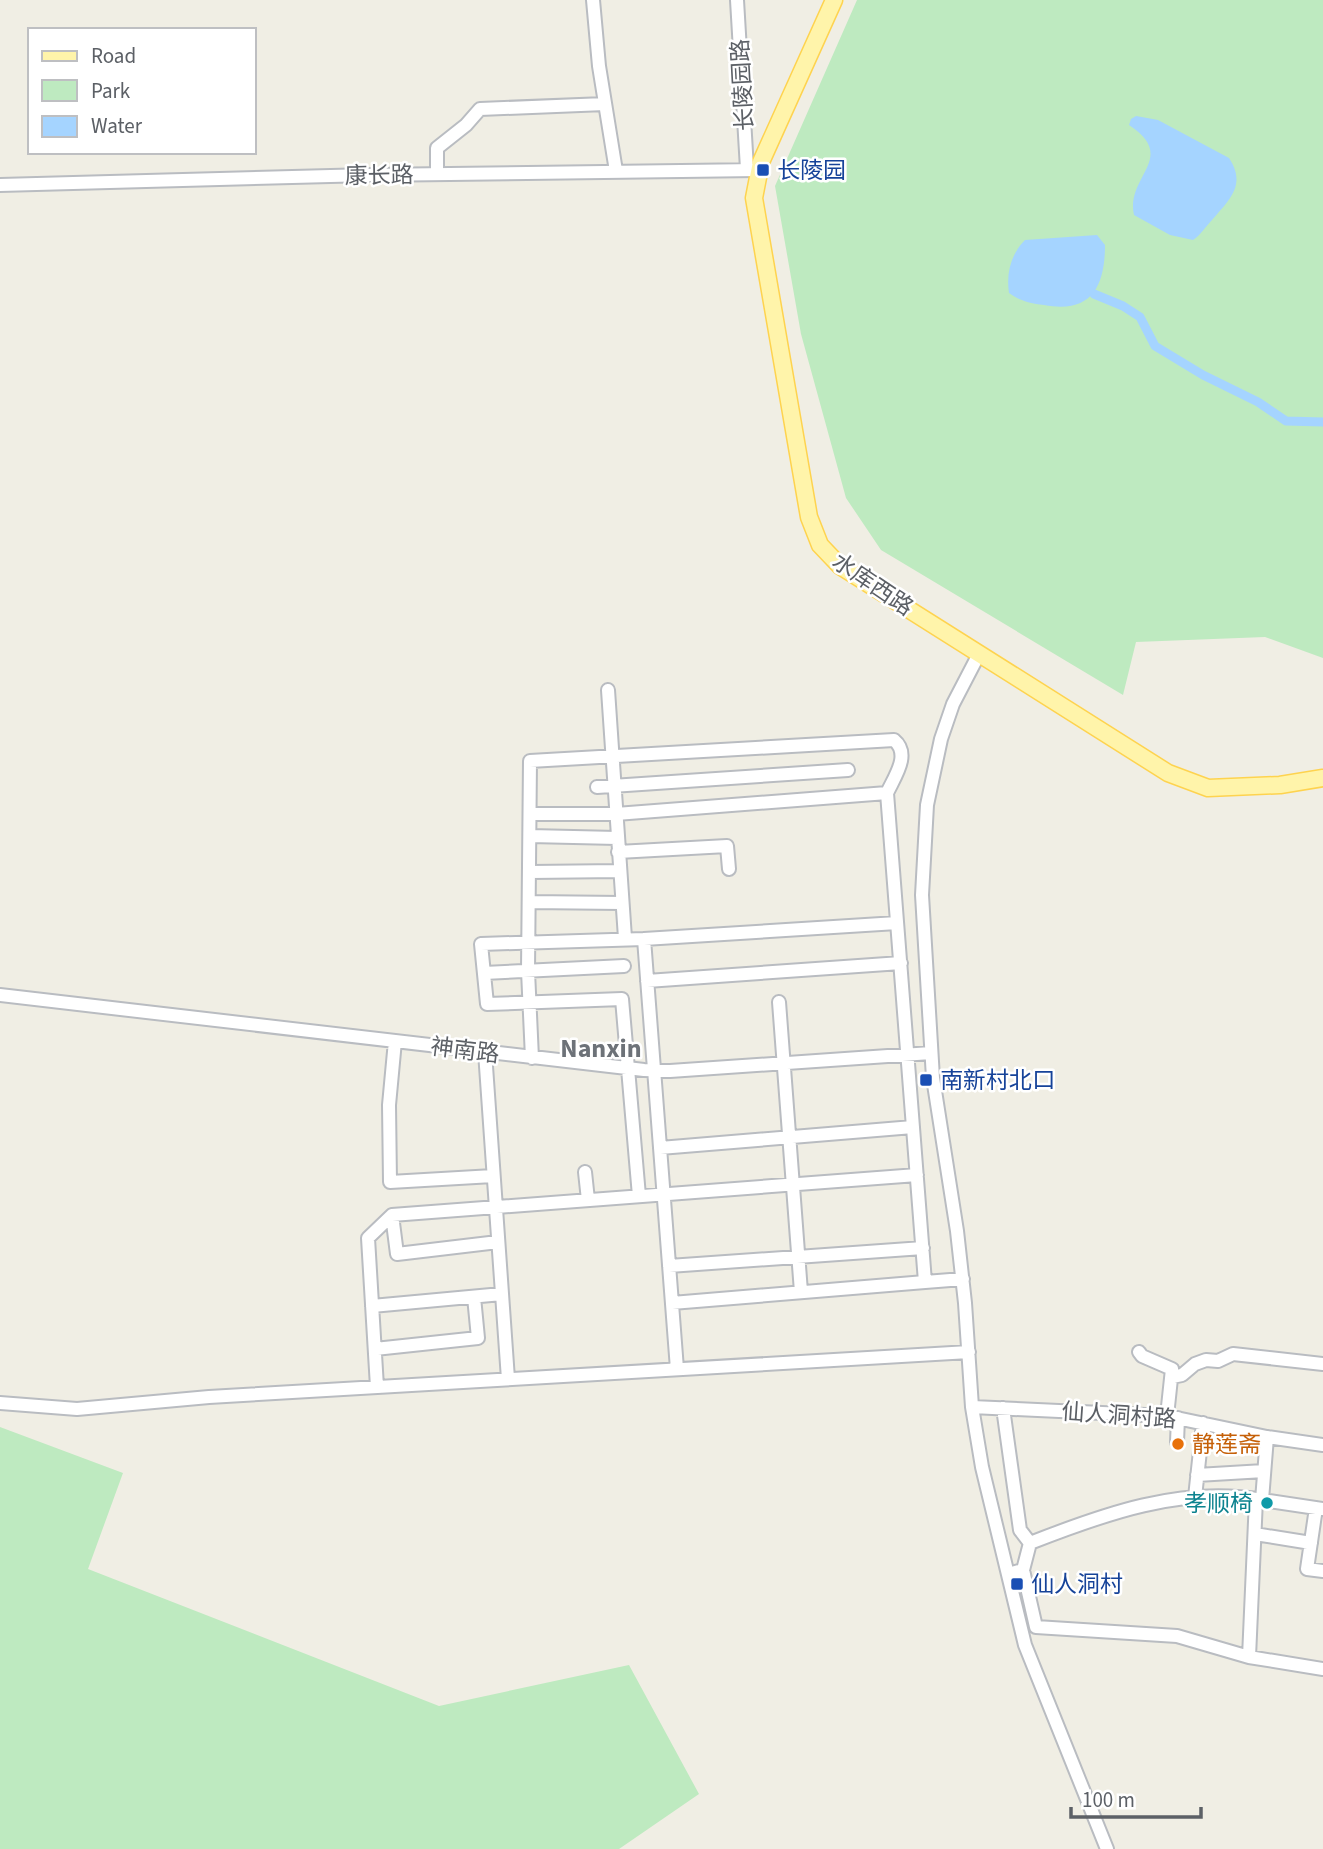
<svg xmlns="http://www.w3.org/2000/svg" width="1323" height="1849" font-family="'Source Sans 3','Noto Sans SC',sans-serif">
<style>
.green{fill:#beeac0}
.water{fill:#a5d4ff}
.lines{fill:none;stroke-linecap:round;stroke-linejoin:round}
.canal{stroke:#a5d4ff;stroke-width:9}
.minor-casing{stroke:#b9bcc1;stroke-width:16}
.major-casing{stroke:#fed34f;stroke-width:19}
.minor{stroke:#fff;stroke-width:12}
.major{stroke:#fff4aa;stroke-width:16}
.transit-dot{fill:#1a4fb4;stroke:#fff;stroke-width:2.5}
.food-dot{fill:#e8710a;stroke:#fff;stroke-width:2.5}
.culture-dot{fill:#0f9aa8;stroke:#fff;stroke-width:2.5}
.labels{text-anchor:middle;stroke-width:5;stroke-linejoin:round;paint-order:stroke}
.street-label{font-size:23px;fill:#5c6066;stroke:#fff}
.transit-label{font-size:23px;fill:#164399;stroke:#fff;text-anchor:start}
.food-label{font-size:23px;fill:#c56008;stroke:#fff;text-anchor:start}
.culture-label{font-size:23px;fill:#0d838f;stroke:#fff;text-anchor:end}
.quarter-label{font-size:26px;font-weight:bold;fill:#6d7278;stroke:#fff}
</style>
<rect width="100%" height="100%" fill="#f0eee4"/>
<path class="green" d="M857,0h466v658l-58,-21 -129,5 -13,53 -242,-145 -35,-52 -45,-164 -26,-148z
M0,1427l123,46 -35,96 351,137 190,-41 70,129 -80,55h-619z"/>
<path class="water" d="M1136,116l22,4 71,38c18,27 0,42 -17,62 -7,7 -11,15 -19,20l-23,-5 -36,-20c-9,-39 45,-57 -5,-90l2,-6z
M1097,235l8,10c0,42 -14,69 -61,60 -14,-2 -24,-4 -35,-12 -3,-20 2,-39 16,-53z"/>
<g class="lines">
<path class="canal" d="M1094,294l29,12 17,11 15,29 48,29 55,27 28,19 37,1"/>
<g class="minor-casing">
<path id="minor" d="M593,0l6,66 17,105
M737,0l10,169
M437,174v-26l29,-23 14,-16 125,-5
M0,185l369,-10 389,-5
M979,654l-26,50 -12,35 -14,66 -5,90 11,183 24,153 8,72 7,104 10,60 43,178 82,204
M608,690l17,248
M597,787l251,-17
M530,814h86l271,-21
M530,836l87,2
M618,852l109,-6 2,23
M530,872l90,-1
M529,902l93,1
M644,939l33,430
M484,973l140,-7
M647,981l254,-18
M0,995l644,75 26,1 261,-18
M779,1002l22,290
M395,1041l-6,64 1,77 103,-6
M485,1052l23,327
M532,1058l-4,-87 2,-210 364,-21c17,14 1,36 -7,53l38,489 -253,21
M660,1148l253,-21
M585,1172l3,28
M639,1196l-17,-197 -135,5 -6,-60 163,-5 253,-16
M392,1215l5,39 101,-12
M669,1266l254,-18
M925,1282l38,-3
M372,1306l130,-12
M375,1349l103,-11 -4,-41
M1139,1352l3,4 30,13 -5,47
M1172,1377l10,-2 13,-11 11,-4 12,1 15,-7 90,10
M377,1387l-9,-149 24,-23 525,-40
M0,1403l77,6 132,-12 760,-45
M972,1407l195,9 100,21 -5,63 61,9
M1003,1408l17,122 10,13
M1267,1437l56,8
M1177,1442l1,-24
M1197,1475l67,-4
M1195,1497l8,-74
M1316,1508l-9,61 16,2
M1255,1534l56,9
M1023,1570l7,-27c74,-29 151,-57 232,-43
M1008,1574l15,-4 13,57 141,9 72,21 74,12
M1249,1657l7,-158"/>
</g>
<g class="major-casing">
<path id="major" d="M834,0l-73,162 -7,36 55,319 11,28 20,21 328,207 40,15 72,-3 43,-7"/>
</g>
<use href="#minor" class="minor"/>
<use href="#major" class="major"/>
</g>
<g class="transit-dot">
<rect x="756" y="163" width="14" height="14" rx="3.5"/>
<rect x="919" y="1073" width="14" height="14" rx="3.5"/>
<rect x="1010" y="1577" width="14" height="14" rx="3.5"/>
</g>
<circle class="food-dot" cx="1178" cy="1444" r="7"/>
<circle class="culture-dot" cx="1267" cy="1503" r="7"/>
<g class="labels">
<g class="street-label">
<text transform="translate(742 85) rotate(-93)" y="8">长陵园路</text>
<text transform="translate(379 175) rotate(-1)" y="8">康长路</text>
<text transform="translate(873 584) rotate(34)" y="8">水库西路</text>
<text transform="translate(465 1050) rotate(7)" y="8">神南路</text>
<text transform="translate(1119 1415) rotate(4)" y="8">仙人洞村路</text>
</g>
<g class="transit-label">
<text x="777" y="178">长陵园</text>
<text x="940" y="1088">南新村北口</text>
<text x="1031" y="1592">仙人洞村</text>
</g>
<g class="food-label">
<text x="1192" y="1452">静莲斋</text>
</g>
<g class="culture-label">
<text x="1253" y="1511">孝顺椅</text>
</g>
<g class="quarter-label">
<text x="601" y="1057">Nanxin</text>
</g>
</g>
<rect x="28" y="28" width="228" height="126" fill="#ffffff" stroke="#bebfc2" stroke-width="2"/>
<rect x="42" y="51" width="35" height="10" fill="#fff4aa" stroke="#bebfc2" stroke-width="2"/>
<text x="91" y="63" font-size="21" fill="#5c6066">Road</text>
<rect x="42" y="80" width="35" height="21" fill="#beeac0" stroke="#bebfc2" stroke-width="2"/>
<text x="91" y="98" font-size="21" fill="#5c6066">Park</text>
<rect x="42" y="116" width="35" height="21" fill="#a5d4ff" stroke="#bebfc2" stroke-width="2"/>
<text x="91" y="133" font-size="21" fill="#5c6066">Water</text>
<path d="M1071 1807v10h130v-10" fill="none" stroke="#5c6066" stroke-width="3.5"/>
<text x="1082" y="1807" font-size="21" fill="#5c6066" stroke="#ffffff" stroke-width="5" paint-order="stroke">100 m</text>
</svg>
